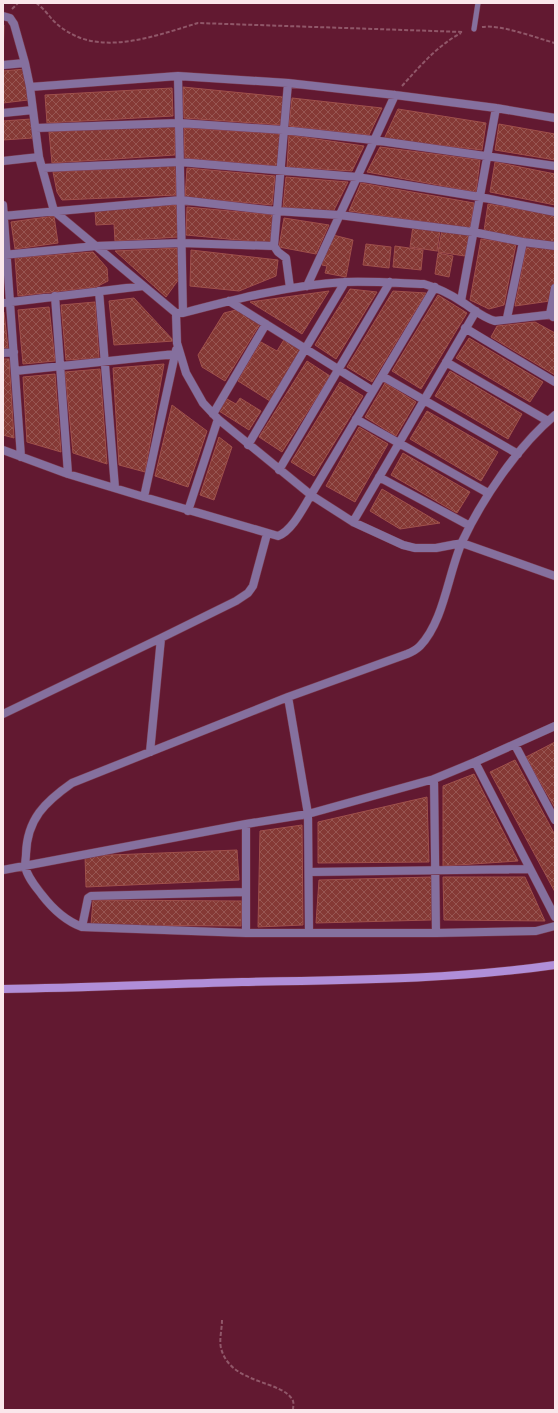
<svg xmlns="http://www.w3.org/2000/svg" width="558" height="1413" font-family="'Fira Sans',sans-serif">
<style>
.building{fill:url(#building-cross-hatch);stroke:#9f504b}
.lines{fill:none;stroke-linecap:round;stroke-linejoin:round}
.service-casing{stroke:#7a3a4f;stroke-width:6}
.minor-casing{stroke:#7a3a4f;stroke-width:9}
.secondary-casing{stroke:#7a3a4f;stroke-width:9}
.path{stroke:#905769;stroke-width:2;stroke-dasharray:4 2;stroke-linecap:butt}
.service{stroke:#85709e;stroke-width:5}
.minor{stroke:#85709e;stroke-width:8}
.secondary{stroke:#b08ed8;stroke-width:8}
</style>
<defs>
<pattern id="building-cross-hatch" width="8" height="8" patternUnits="userSpaceOnUse"><rect width="8" height="8" fill="#853935"/><path d="M0 0l8 8M0 8l8-8" fill="none" stroke="#975652"/></pattern>
</defs>
<rect width="100%" height="100%" fill="#621931"/>
<path class="building" d="M3,25h1l-1,37z
M25,69l3,31 -25,3v-32z
M183,87l100,10 -2,28 -97,-7z
M172,88l1,28 -126,7 -2,-28z
M292,98l90,10 -13,27 -80,-9z
M398,109l88,14 -4,27 -98,-11z
M31,119l2,19 -30,2v-19z
M499,124l56,10v26l-60,-10z
M175,126v29l-123,8 -3,-31z
M184,128l96,6 -2,32 -93,-8z
M289,135l75,11 -12,25 -65,-4z
M380,147l100,13 -4,32 -109,-20z
M495,162l60,12v31l-65,-13z
M175,166l1,29 -114,5 -5,-8 -4,-20z
M187,168l88,8 -3,29 -87,-8z
M286,177l62,5 -15,30 -50,-5z
M361,183l113,20 -4,25 -121,-17z
M488,204l67,11v28l-71,-12z
M176,205l2,32 -63,4 -1,-17 -18,1 -1,-15z
M187,207l86,8 -3,28 -84,-8z
M54,216l4,27 -43,6 -4,-27z
M284,218l45,7 -13,29 -37,-7z
M413,226l27,4 -3,21 -27,-4z
M442,230l27,5 -4,21 -27,-4z
M333,235l20,5 -7,37 -21,-4 2,-7 -5,-1 3,-13z
M481,239l35,5 -12,61 -15,4 -19,-9z
M366,244l25,3 -2,21 -26,-3z
M527,245l28,4v28l-5,24 -35,5z
M395,246l28,4 -2,20 -28,-3z
M177,248l2,31 -13,18 -51,-46z
M191,250l87,10 -2,16 -37,15 -49,-5z
M93,252l14,16 1,13 -12,6 -78,9 -3,-38z
M438,253l15,3 -4,21 -14,-3z
M350,289l27,3 -41,67 -21,-14z
M329,291l-27,43 -52,-32z
M393,291l33,2 -54,89 -25,-15z
M438,295l29,18 -46,76 -29,-18z
M134,298l40,43 -60,4 -5,-44z
M95,302l4,56 -33,2 -5,-55z
M49,307l6,54 -32,3 -5,-54z
M236,310l24,14 -35,57 -23,-14 -4,-12 26,-42z
M3,312h1l4,36h-5z
M535,322l20,11v42l-64,-38 6,-11z
M285,338l17,10 -32,53 -32,-20 23,-39 16,9z
M469,338l74,44 -13,20 -74,-44z
M3,359h6l5,79 -11,-3z
M307,361l23,15 -48,76 -23,-15z
M164,364l-19,108 -26,-7 -6,-97z
M100,369l7,95 -34,-11 -8,-81z
M450,371l72,43 -14,25 -73,-43z
M55,374l6,78 -34,-10 -4,-65z
M340,382l23,14 -49,80 -23,-14z
M385,383l31,19 -20,34 -31,-19z
M240,398l21,13 -12,19 -30,-19 8,-12 9,5z
M172,405l35,26 -19,56 -33,-11z
M427,411l71,41 -17,29 -71,-42z
M359,427l29,17 -33,58 -29,-16z
M219,437l13,10 -18,53 -14,-5z
M403,453l67,39 -13,21 -66,-38z
M382,489l58,34 -40,6 -30,-18z
M555,742v66l-29,-51z
M515,760l40,75v57l-65,-120z
M474,774l44,87 -75,5v-80z
M427,797l2,65 -111,1v-41z
M302,825l1,100 -45,2 2,-96z
M237,850l2,30 -153,7 -1,-31z
M432,877l-1,43 -115,3 3,-43z
M443,877h82l20,44 -101,-1z
M93,900l149,1 -1,25 -150,-1z"/>
<g class="lines">
<g class="service-casing">
<path id="service" d="M474,29l4,-26"/>
</g>
<g class="minor-casing">
<path id="minor" d="M3,16l7,2 4,6 11,39 5,24 9,70 15,54 122,102h7c53,-14 107,-28 162,-31 26,-1 53,1 79,2 14,4 26,10 38,18 10,6 21,16 33,19l60,-7
M3,65l22,-2
M178,76l5,237
M288,83l-14,163 4,6 8,6 4,30
M30,87l148,-11 110,7 107,12 101,13 59,10
M3,113l30,-3
M36,128l143,-5 104,7 90,10 182,26
M3,161l36,-4
M43,168l137,-6 177,15 123,20 75,15
M3,205l18,252
M3,216l178,-16 95,11 63,4 134,17 50,10 32,4
M3,255l93,-9 86,-3 92,3
M307,286l88,-191
M99,291l16,197
M55,296l13,178
M229,301l144,90
M461,301l35,-193
M3,303l140,-17
M176,313l1,30 9,30 17,30 15,16 93,76 42,27 50,23 12,3h21l26,-5 93,33
M553,317l-3,-3 5,-26
M507,318l16,-76
M465,328l90,54
M3,353l11,-1
M446,362l102,59
M15,371l160,-17
M382,376l136,78
M213,414l53,-90
M555,415c-37,31 -73,84 -93,127 -14,32 -18,79 -42,104 -3,3 -8,6 -13,8l-119,43 -216,86c-27,19 -45,36 -46,71 0,4 -1,8 -1,12 2,11 11,21 17,29 10,13 24,26 40,32l164,6h190l100,-2 19,-5
M356,419l132,74
M248,445l97,-163
M3,450l65,24 76,23 134,39c14,-5 25,-28 33,-41l124,-208
M279,470l111,-188
M379,477l91,49
M144,497l32,-147
M188,511l30,-92
M353,522l123,-211
M288,697l20,117 1,119
M3,714l158,-76
M515,745l40,75
M150,752l11,-114 75,-37 12,-8 5,-7 14,-52
M475,762l80,155
M434,779l2,154
M3,870l243,-46 62,-10 126,-35 41,-17 80,-36
M309,872l221,-3
M82,927l6,-29 3,-2 155,-4
M246,933v-109"/>
</g>
<g class="secondary-casing">
<path id="secondary" d="M3,989c80,-1 159,-5 239,-7 104,-2 209,-2 313,-17"/>
</g>
<path class="path" d="M36,3c6,4 11,10 15,15 5,6 13,12 19,15 37,22 91,1 128,-10l265,9
M12,9l6,-6
M482,27c19,-3 54,11 73,16
M402,86c18,-20 35,-40 59,-53
M222,1320c0,9 -3,20 -1,28 9,37 63,32 72,53 1,3 0,6 0,9"/>
<use href="#service" class="service"/>
<use href="#minor" class="minor"/>
<use href="#secondary" class="secondary"/>
</g>
<rect width="558" height="1413" fill="none" stroke="#fae7eb" stroke-width="8"/>
</svg>
